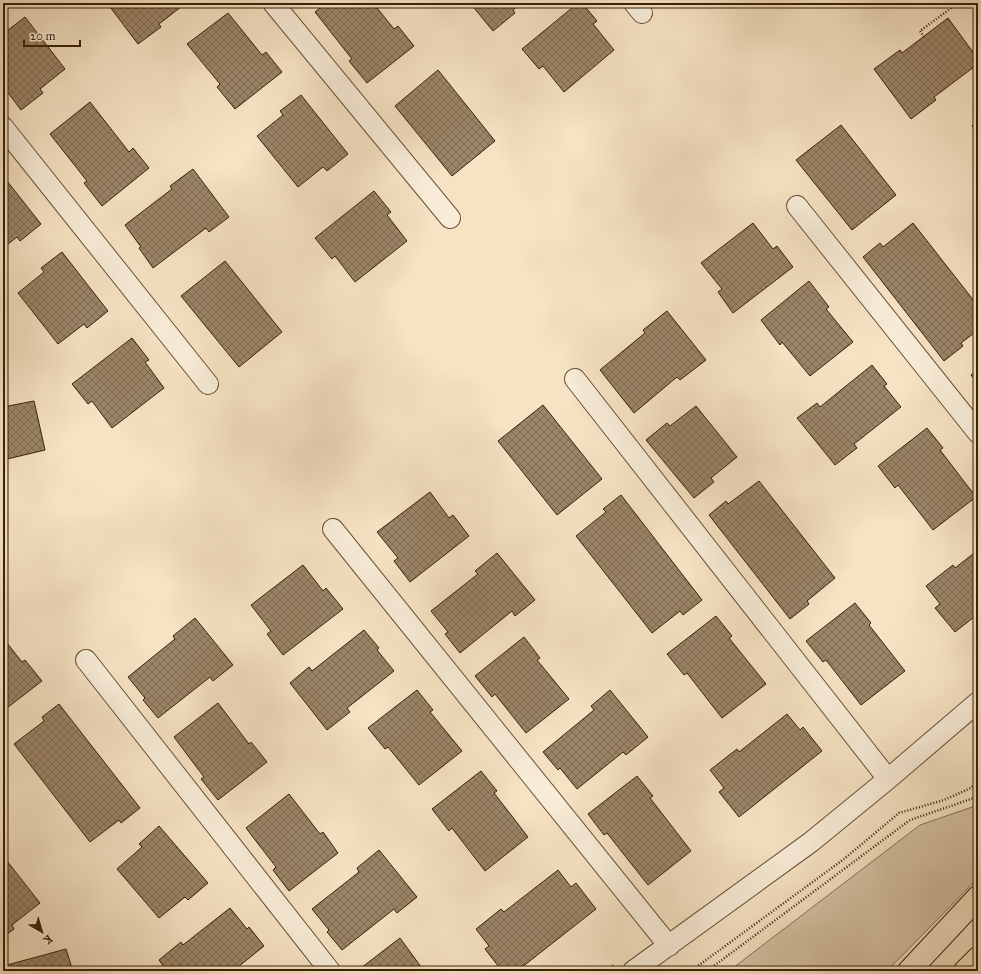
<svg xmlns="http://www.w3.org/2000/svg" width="981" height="974" font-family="'IM FELL Great Primer',serif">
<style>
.grass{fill:#d6c2a4;stroke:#877154}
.building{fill:url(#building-cross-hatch);stroke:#382005}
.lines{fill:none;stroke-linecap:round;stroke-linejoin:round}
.street-casing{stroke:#685135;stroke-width:22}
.primary-casing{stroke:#382005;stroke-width:24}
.path{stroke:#382005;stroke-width:2.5;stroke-dasharray:1 2;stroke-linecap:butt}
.street{stroke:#f9edd9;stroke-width:20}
.primary{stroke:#f6e3c4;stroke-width:22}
</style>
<defs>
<pattern id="building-cross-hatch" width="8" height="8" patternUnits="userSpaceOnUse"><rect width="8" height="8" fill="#9b8568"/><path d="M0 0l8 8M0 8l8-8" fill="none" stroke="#7f6c54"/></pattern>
</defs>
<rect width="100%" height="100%" fill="#f6e3c4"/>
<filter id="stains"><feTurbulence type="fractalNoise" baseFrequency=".005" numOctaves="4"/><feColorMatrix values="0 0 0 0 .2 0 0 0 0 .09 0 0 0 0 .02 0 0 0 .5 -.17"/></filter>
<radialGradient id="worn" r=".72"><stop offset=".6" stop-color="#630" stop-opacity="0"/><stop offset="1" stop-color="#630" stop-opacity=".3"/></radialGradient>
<path class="grass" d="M978,805v73l-91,93h-158l191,-146z"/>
<path class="building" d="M107,3h79l-27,21 2,3 -23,17z
M326,3h47l21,26 4,-3 16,20 -47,37 -18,-22 3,-2 -37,-47z
M470,3h51l-8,7 2,3 -22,18z
M578,3h4l15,18 -4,3 21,26 -50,42 -21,-26 -4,3 -17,-20z
M228,13l34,42 4,-3 16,20 -47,37 -18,-22 3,-3 -33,-40z
M25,17l40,52 -25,20 3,4 -22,17 -18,-24v-52z
M948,18l30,41v5l-44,33 2,3 -25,19 -37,-50 26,-19 2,3z
M438,70l57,71 -43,35 -57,-70z
M301,95l47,59 -21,17 -4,-4 -25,20 -41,-51 26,-21 -3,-4z
M90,102l39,50 4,-4 16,20 -47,38 -18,-23 3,-2 -37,-47z
M978,122v11l-6,-7z
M841,125l55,70 -44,35 -56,-70z
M193,169l36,48 -20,15 -3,-4 -53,40 -14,-20 2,-1 -16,-22 47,-36 -2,-3z
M3,176l38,48 -21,17 -3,-4 -14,11z
M374,191l17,21 -4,3 20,26 -52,41 -20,-26 -3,3 -17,-21z
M753,223l20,26 4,-3 16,21 -60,46 -15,-21 4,-3 -21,-26z
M913,223l65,83v24l-17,13 2,3 -19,15 -81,-104 17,-14 3,4z
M62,252l46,59 -21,17 -3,-4 -26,20 -40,-51 26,-21 -3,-4z
M225,261l57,71 -43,35 -58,-71z
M809,281l20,26 -3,2 27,33 -43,34 -28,-34 -2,3 -19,-25z
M667,311l39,49 -26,20 -3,-3 -43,36 -34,-43 45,-37 -2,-3z
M132,338l17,22 -4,2 19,26 -52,40 -20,-27 -4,3 -16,-20z
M872,365l15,19 -3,2 17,21 -47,37 3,4 -22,17 -38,-47 20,-15 3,4z
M978,369v15l-7,-9z
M34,401l11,49 -42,10v-53z
M543,405l59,74 -45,36 -59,-74z
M696,406l41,51 -26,21 3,4 -20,16 -48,-58 21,-17 3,3z
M927,428l16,20 -3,2 36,47 -43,33 -35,-45 -3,3 -17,-22z
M759,481l76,97 -28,23 2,3 -19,15 -81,-104 17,-14 2,3z
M430,492l19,26 4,-3 16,21 -59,46 -16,-21 4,-3 -21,-26z
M621,495l81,105 -19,15 -3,-4 -28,22 -76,-97 30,-24 -3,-3z
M978,550v64l-23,18 -20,-24 5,-4 -14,-18 27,-21 2,3z
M497,553l38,47 -20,16 -3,-5 -52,42 -15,-19 3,-2 -17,-21 47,-37 -3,-3z
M303,565l20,26 3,-3 17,21 -60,46 -16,-21 4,-3 -20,-26z
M855,603l16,20 -2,2 36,46 -44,34 -35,-45 -3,2 -17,-21z
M716,616l16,20 -3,2 37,46 -44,34 -35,-45 -3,2 -17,-21z
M195,618l38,47 -20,16 -3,-4 -52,41 -15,-18 2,-2 -17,-21 47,-38 -2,-3z
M364,630l15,18 -2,2 17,21 -47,37 3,4 -23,18 -37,-47 19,-16 3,4z
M524,637l16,21 -3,2 32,39 -43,34 -31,-39 -3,3 -17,-21z
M3,638l19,24 3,-2 17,21 -39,30z
M417,690l16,20 -3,2 32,39 -43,34 -31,-38 -3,2 -17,-21z
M610,690l38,47 -22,18 -3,-3 -46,37 -17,-21 -2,2 -15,-18 51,-42 -3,-4z
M218,703l31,41 2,-2 16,20 -49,38 -17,-21 3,-2 -30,-40z
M59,704l81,104 -19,15 -2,-3 -29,22 -76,-98 30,-23 -2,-4z
M787,714l13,16 3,-3 19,24 -83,66 -20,-25 5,-4 -14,-18 27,-21 2,3z
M481,771l16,20 -3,2 34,44 -43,34 -33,-43 -3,3 -17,-22z
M637,776l16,20 -3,2 41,53 -43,34 -41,-52 -3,2 -16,-21z
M289,794l31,40 3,-2 15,21 -49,38 -16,-21 3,-3 -30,-39z
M159,826l49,57 -20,17 -3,-3 -26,21 -42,-49 25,-22 -3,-3z
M379,850l38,47 -20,16 -3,-4 -52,41 -15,-18 2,-2 -17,-21 47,-37 -2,-4z
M3,856l37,47 -28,22 2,4 -11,8z
M558,870l13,17 5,-4 20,26 -79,62h-15l-17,-22 4,-3 -13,-17 25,-20 3,3z
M230,908l17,21 2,-2 15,19 -31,25h-66l-8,-11 22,-18 2,3z
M400,938l24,33h-67z
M66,949l7,22h-65l-1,-6z"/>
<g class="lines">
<g class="street-casing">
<path id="street" d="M273,3l177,215
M634,3l8,10
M3,127l205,257
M797,206l181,227
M575,379l313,400
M333,529l336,417
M86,660l244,311
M633,971l178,-129 77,-63 90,-77"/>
</g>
<g class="primary-casing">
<path id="primary" d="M909,971l69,-74
M965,971l13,-13"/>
</g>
<path class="path" d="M585,6l4,-3
M924,37l-4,-6 38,-28
M605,971l9,-6
M691,971l153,-112 55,-46 45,-13 27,-12 7,-10
M707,971l203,-151 64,-22 4,-4"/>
<use href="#street" class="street"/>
<use href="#primary" class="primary"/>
</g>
<rect width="981" height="974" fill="none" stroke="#f6e3c4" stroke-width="16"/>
<rect x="4" y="4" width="973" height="966" fill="none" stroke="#382005" stroke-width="2"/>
<rect x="8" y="8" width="965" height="958" fill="none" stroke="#382005"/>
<g transform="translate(42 932) rotate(142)" stroke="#f9edd9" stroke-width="3" paint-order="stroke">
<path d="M0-3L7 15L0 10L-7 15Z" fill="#382005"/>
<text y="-6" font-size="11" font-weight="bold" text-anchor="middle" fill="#382005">K</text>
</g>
<path d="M24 40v6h56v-6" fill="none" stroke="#382005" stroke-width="2"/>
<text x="30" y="40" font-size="12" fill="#382005" stroke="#f9edd9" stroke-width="3" paint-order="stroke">20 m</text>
<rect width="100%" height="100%" filter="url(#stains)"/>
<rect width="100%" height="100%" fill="url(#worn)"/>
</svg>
